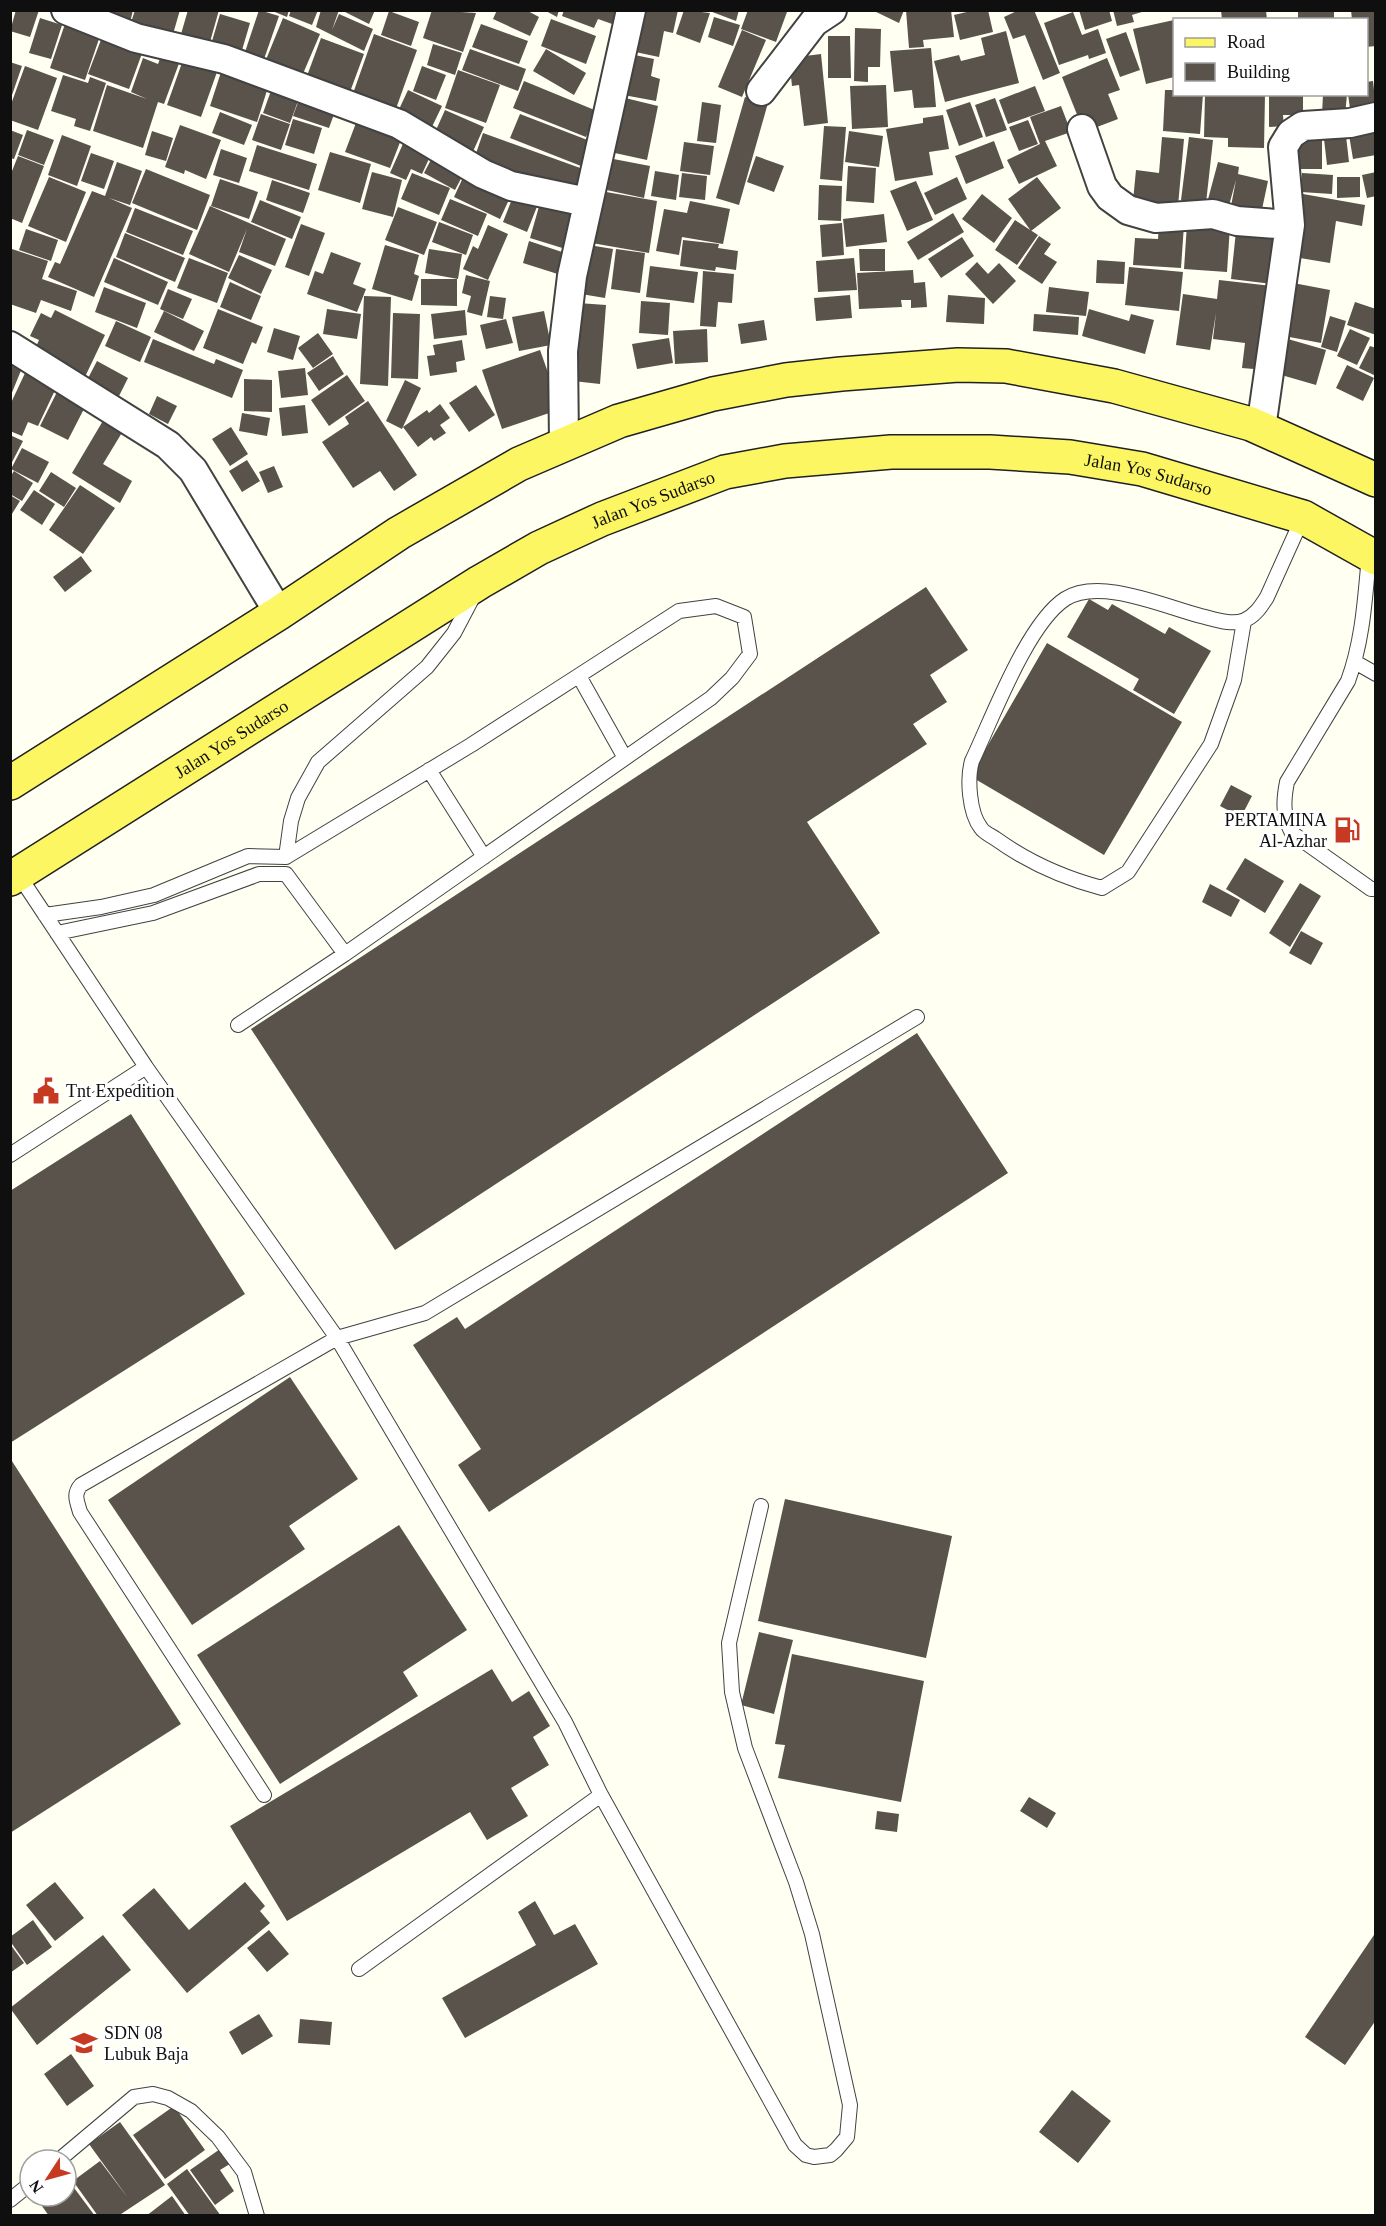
<svg xmlns="http://www.w3.org/2000/svg" width="1386" height="2226" font-family="Georgia,serif">
<style>
.building{fill:#59534b}
.lines{fill:none;stroke-linecap:round;stroke-linejoin:round}
.service-casing{stroke:#424242;stroke-width:16}
.minor-casing{stroke:#424242;stroke-width:32}
.primary-casing{stroke:#202020;stroke-width:36}
.service{stroke:#fff;stroke-width:14}
.minor{stroke:#fff;stroke-width:28}
.primary{stroke:#fdf663;stroke-width:33}
.labels{text-anchor:middle;stroke-width:6;stroke-linejoin:round;paint-order:stroke}
.street-label{font-size:18px;fill:#0f0f0f;stroke:#fff}
.poi-label{font-size:18px;fill:#0f0f0f;stroke:#fff;text-anchor:start}
</style>
<rect width="100%" height="100%" fill="#fffff2"/>
<path class="building" d="M16,10h23l-9,27 -20,-6z
M111,10h22l-4,17 -21,-6z
M135,10h45l-9,31 -42,-12z
M188,10h31l-11,39 -29,-8z
M259,10l20,6 -16,46 -19,-7z
M270,10h19l-2,7z
M291,10h27l-6,15 -23,-9z
M321,10h18l-7,20 7,-16 34,15 -9,22 -48,-24z
M341,10h34l-6,14z
M432,10l44,3 -13,39 -40,-14z
M497,10h29l13,7 -9,19 -37,-17z
M544,10h15l-2,7z
M564,10h56l-5,15 -17,-6 -4,9 -32,-12z
M636,10h42l-5,23 -9,-2 -5,26 -33,-7z
M684,10l26,3 -10,30 -24,-9z
M707,10h32l-3,11z
M748,10l39,2 -11,30 -35,-13z
M872,10h32l-5,13z
M906,10h45l3,27 -31,3 1,7 -15,1z
M975,10h13l5,22 -33,8 -6,-25z
M1019,10h15l26,63 -17,7 -18,-45 -12,4 -9,-22z
M1079,10h30l3,11 -27,9z
M1113,10h32v1l-13,4 2,7 -17,4z
M1221,10h45l1,10h-45z
M1298,10h36v10h-36z
M1351,10h25v36l-10,1v-27h-14z
M389,11l30,11 -8,24 -30,-11z
M1073,12l9,23 16,-6 8,24 -17,6 -1,-4 -29,10 -15,-42z
M220,14l30,9 -10,34 -30,-9z
M714,17l26,8 -7,21 -25,-9z
M40,18l22,7 -11,34 -22,-6z
M283,18l37,16 -21,49 -36,-16z
M551,19l45,17 -10,28 -45,-18z
M1174,20v57l-28,7 -13,-55z
M66,21l35,12 -16,47 -35,-12z
M481,24l47,17 -9,23 -47,-17z
M855,28l26,1 -1,38h-12v15l-14,-1z
M742,30l24,10 -24,57 -24,-10z
M1006,31l13,52 -74,19 -11,-41 25,-6 2,6 24,-6 -4,-17z
M104,32l40,16 -15,41 -41,-15z
M1126,32l14,38 -20,7 -14,-38z
M374,34l43,16 -24,67 -43,-15z
M828,36h22l1,42h-23z
M321,38l43,16 -17,46 -43,-16z
M433,44l29,9 -7,22 -28,-10z
M931,48l5,59 -22,1 -2,-18 -18,2 -4,-41z
M470,49l56,20 -8,22 -56,-21z
M546,49l40,24 -12,22 -41,-24z
M163,51l18,7 -17,46 -6,-2 -15,46 -50,-17 14,-46 40,14 -16,-7 12,-34 15,6z
M625,53l29,6 -3,17 9,3 -4,22 -38,-7z
M821,54l7,69 -24,3 -5,-41 -7,1 -3,-28z
M1107,58l13,32 -12,4 10,25 -34,13 -22,-55z
M183,60l34,12 -16,45 -34,-12z
M10,62l12,4 -11,32h-1z
M25,66l32,12 -19,52 -28,-10v-13z
M223,66l47,15 -13,41 -47,-16z
M422,66l24,9 -10,25 -23,-9z
M458,70l42,15 -14,38 -41,-15z
M63,75l25,8 2,-6 16,6 -16,48 -16,-5 2,-7 -25,-8z
M524,81l73,30 -11,26 -73,-29z
M1373,81l3,26 -25,9 -3,-22h18v-12z
M886,85l2,42 -36,2 -2,-43z
M1035,86l10,25 -37,13 -9,-24z
M272,88l30,2 -12,33 -27,-10z
M408,90l34,16 -13,27 -34,-15z
M1165,90h9v4h29l-3,40 -37,-3z
M301,94l36,12 -8,22 -36,-12z
M1205,94h60l-1,54 -36,-1v-9l-24,-1z
M1269,94h34v21h-20l1,11 -15,1z
M1323,94h24l-2,22 -23,-1z
M613,95l45,11 -11,54 -46,-10z
M745,97l23,6 -29,102 -23,-7z
M995,98l12,32 -21,7 -11,-32z
M702,102l19,3 -5,38 -19,-2z
M970,102l13,35 -24,9 -13,-36z
M1061,106l10,26 -26,9 12,25 -38,18 -12,-24 33,-16 -10,-27z
M445,110l39,17 -13,29 -39,-17z
M220,112l32,13 -8,20 -32,-12z
M261,114l29,10 -9,26 -29,-10z
M520,114l70,27 -9,25 -71,-28z
M359,115l45,17 -14,36 -45,-16z
M943,115l6,34 -20,3 4,23 -38,6 -9,-52 37,-6v-5z
M293,119l29,9 -8,26 -29,-9z
M1028,120l10,24 -19,7 -10,-24z
M180,125l41,15 -15,39 -21,-9 -1,4 -19,-7z
M824,126l22,1 -4,54 -22,-2z
M10,130l13,5 -9,24 -4,-1z
M27,130l27,10 -10,25 -26,-10z
M152,131l21,7 -7,23 -21,-6z
M849,131l34,5 -4,31 -34,-5z
M1376,131v24l-23,4 -4,-24z
M483,133l100,36 -9,24 -102,-28z
M62,135l29,11 -14,40 -29,-11z
M1346,136l3,26 -22,3 -3,-26z
M406,137l27,13 -11,24 -11,-5 -5,11 -16,-7z
M1162,137l22,2 -6,67 -45,-5 3,-31 23,3z
M1189,137l24,3 -7,63 -25,-3z
M1289,140h33v29h-33z
M994,141l10,27 -38,16 -11,-28z
M684,142l30,4 -4,29 -30,-4z
M257,145l60,19 -8,26 -60,-19z
M221,149l26,9 -8,25 -26,-8z
M330,152l41,12 -11,39 -42,-13z
M435,152l31,17 -11,21 -31,-17z
M91,153l23,8 -10,28 -23,-8z
M18,156l26,10 -22,57 -12,-5v-42z
M756,156l28,10 -10,26 -27,-10z
M603,157l47,9 -6,32 -47,-10z
M117,162l25,9 -12,34 -21,-7 23,10 -38,89 -46,-20 7,-15 5,2 32,-73 13,5z
M1218,162l21,5 -1,7 30,7 -7,33 -30,-8 5,-26 -8,29 -21,-6z
M848,166l28,2 -2,35 -28,-2z
M146,169l64,26 -13,35 -65,-27z
M467,169l46,22 -13,28 -46,-22z
M655,171l24,4 -3,25 -25,-4z
M372,172l30,8 -9,37 -31,-8z
M1376,172v24l-9,2 -5,-23z
M412,173l38,15 -11,27 -38,-16z
M682,173l25,3 -2,24 -26,-3z
M1302,173l31,2 -1,19 -31,-2z
M49,177l37,15 -20,50 -38,-16z
M957,177l10,22 -32,16 -11,-22z
M1037,177l24,31 -30,23 -23,-32z
M1337,177h23v20l-23,1z
M220,179l38,13 -9,27 -38,-13z
M272,180l38,13 -7,20 -37,-13z
M916,181l17,39 -26,11 -17,-40z
M819,185l23,1 -1,35 -23,-1z
M516,189l24,10 -13,33 -24,-10z
M595,190l62,11 -8,52 -63,-11z
M982,194l30,24 -18,25 -32,-24z
M1303,194l62,11 -3,21 -26,-5 -6,42 -36,-6z
M542,196l42,13 -12,42 -42,-13z
M450,199l37,15 -9,22 -37,-16z
M260,200l41,17 -9,22 -41,-17z
M690,201l40,8 -7,35 -41,-7 -3,18 -23,-4 8,-42 23,4z
M210,206l76,33 -11,27 -36,-14 8,-23 -18,43 -40,-18z
M398,207l39,15 -13,33 -39,-15z
M135,208l58,23 -10,24 -57,-23z
M953,213l11,19 -46,28 -11,-18z
M884,214l3,28 -41,5 -3,-28z
M1015,220l23,15 -21,30 -22,-15z
M439,222l34,13 -7,20 -34,-13z
M842,223l2,32 -22,2 -2,-32z
M1159,223l25,2 -3,43 -48,-3 2,-27 23,1z
M301,224l24,9 -16,43 -24,-9z
M1187,224l43,2 -3,46 -43,-3z
M488,225l20,9 -20,46 -25,-11 10,-23 5,3z
M26,229l32,11 -7,21 -32,-11z
M1236,231l42,5 -5,48 -42,-5z
M125,233l60,25 -10,24 -59,-25z
M1039,236l12,8 -7,10 13,8 -15,22 -24,-16z
M962,237l12,19 -33,22 -13,-19z
M683,240l36,4 -1,4 20,3 -2,19 -20,-3 -1,4 -35,-5z
M529,241l42,14 -7,21 -41,-13z
M583,244l30,5 -8,49 -30,-5z
M385,245l34,10 -5,19 5,2 -7,25 -40,-12z
M12,249l36,12 -6,18 35,12 -6,20 -30,-11 -5,13 -26,-9z
M429,249l33,5 -4,25 -33,-6z
M616,249l29,4 -5,40 -29,-4z
M859,249h26v22h-25z
M331,252l30,11 -8,21 13,5 -9,23 -50,-18 8,-23 8,3z
M239,255l33,15 -11,24 -33,-16z
M114,258l54,24 -10,23 -54,-23z
M189,258l39,15 -11,30 -40,-15z
M854,258l3,32 -39,2 -2,-31z
M1097,260l28,2 -1,22 -28,-1z
M977,262l11,12 11,-11 17,18 -23,23 -28,-30z
M650,266l48,6 -4,31 -48,-6z
M1129,267l54,5 -4,39 -54,-6z
M913,270l1,13 11,-1 2,25 -16,1v-8h-10l1,7 -43,2 -2,-36z
M703,271l31,3 -2,29 -14,-1 -2,25 -16,-1z
M466,275l24,6 -8,35 -15,-4 4,-16 -9,-3z
M421,279h36v27l-36,-1z
M1219,280l53,6 -6,84 -24,-2 3,-25 -32,-4 3,-26 -6,37 -34,-5 7,-51 34,5z
M230,282l31,14 -10,24 -31,-13z
M1288,282l42,8 -9,53 -42,-8z
M104,287l42,16 -9,25 -42,-16z
M1049,287l40,5 -3,24 -40,-4z
M168,289l24,10 -9,20 -23,-10z
M850,295l2,23 -36,3 -2,-23z
M948,295l37,3 -1,26 -38,-2z
M364,296l27,1 -3,89 -28,-2z
M490,296l16,2 -3,21 -16,-2z
M641,301l29,2 -2,32 -29,-2z
M1355,302l21,7v26l-29,-10z
M578,303l28,2 -6,79 -27,-3z
M218,309l45,18 -7,17 -4,-2 -9,22 -40,-16z
M327,309l34,5 -4,25 -34,-5z
M1089,309l40,12 2,-7 23,6 -9,34 -63,-18z
M55,310l50,25 -22,46 -51,-25 7,-16 -9,-4 11,-23 10,5z
M465,310l2,25 -33,4 -3,-25z
M164,311l40,20 -10,20 -40,-19z
M544,311l7,34 -32,6 -7,-34z
M393,313l27,1 -2,65 -27,-1z
M1034,314l45,3 -1,18 -45,-4z
M1330,316l16,5 -9,31 -16,-5z
M506,319l7,24 -27,6 -6,-24z
M764,320l3,20 -26,4 -3,-20z
M116,321l35,16 -11,25 -35,-16z
M274,328l26,8 -7,24 -26,-8z
M707,329l1,33 -33,2 -2,-33z
M1350,329l20,9 -13,27 -20,-9z
M318,333l15,21 -20,14 -15,-20z
M1281,337l45,13 -10,35 -45,-13z
M669,338l4,25 -36,6 -5,-25z
M153,339l61,25 2,-5 27,11 -11,28 -88,-36z
M462,340l3,20 -9,2 1,10 -27,4 -3,-20 8,-1 -2,-10z
M1370,346l6,2v28l-17,-8z
M540,350l21,59 -59,20 -20,-59z
M333,356l11,18 -25,17 -12,-18z
M97,361l31,17 -12,24 -32,-16z
M10,364l12,4 -11,27h-1z
M1347,365l27,13 -11,23 -27,-13z
M305,368l3,27 -27,3 -3,-27z
M26,371l31,15 -19,40 -10,-4 -6,14 -12,-5v-26z
M347,375l18,26 -36,25 -18,-26z
M244,379l28,1v32l-28,-1z
M405,380l16,8 -19,41 -16,-8z
M476,385l19,30 -26,17 -20,-29z
M58,390l28,15 -18,35 -28,-14z
M157,396l20,10 -9,18 -19,-10z
M368,401l49,74 -23,16 -14,-20 -27,17 -31,-46 27,-18 -4,-7z
M440,404l10,14 -10,7 6,8 -12,8 -3,-4 -13,10 -15,-20 24,-17 2,3z
M305,405l3,28 -26,3 -3,-28z
M242,413l28,5 -3,18 -28,-5z
M107,414l19,12 -23,38 29,17 -12,22 -48,-30z
M231,427l17,27 -18,12 -18,-27z
M10,435l13,6 -13,25z
M22,448l27,14 -11,21 -27,-14z
M247,460l13,21 -18,11 -13,-21z
M274,466l9,21 -15,6 -9,-21z
M14,471l19,12 -11,18 -12,-7v-17z
M51,472l25,16 -12,19 -25,-16z
M80,485l35,23 -32,46 -34,-24z
M34,490l21,14 -13,21 -22,-15z
M10,495l10,6 -10,16z
M81,556l11,15 -27,21 -12,-15z
M926,587l42,63 -38,25 17,27 -34,22 14,20 -120,78 73,111 -485,317 -144,-221z
M1089,599l19,11 4,-6 53,30 4,-7 42,24 -37,63 -41,-24 6,-11 -72,-42z
M1047,643l135,79 -78,133 -134,-79z
M1231,785l21,11 -11,21 -21,-11z
M1245,858l39,23 -19,32 -39,-24z
M1300,883l21,13 -31,51 -21,-14z
M1210,884l30,16 -9,17 -29,-15z
M1301,931l22,12 -12,22 -22,-12z
M917,1033l91,140 -519,339 -31,-47 23,-16 -68,-104 44,-28 8,12z
M131,1114l114,180 -235,149v-252z
M290,1377l68,102 -69,47 16,23 -113,76 -84,-125z
M10,1458l171,266 -171,109z
M785,1499l167,37 -26,122 -168,-37z
M399,1525l68,105 -64,42 15,24 -138,88 -83,-129z
M759,1632l34,8 -19,74 -33,-9z
M792,1654l132,27 -23,121 -123,-24 7,-33 -10,-1z
M492,1669l20,33 17,-11 21,35 -17,11 16,28 -38,23 17,28 -41,24 -17,-28 -183,109 -57,-95z
M1029,1797l27,16 -9,15 -27,-17z
M877,1811l22,3 -2,18 -22,-3z
M55,1882l29,36 -29,23 -29,-36z
M245,1882l20,24 -5,5 10,12 -83,70 -65,-78 32,-27 35,42z
M535,1901l19,34 21,-11 23,40 -133,74 -23,-40 94,-53 -18,-33z
M33,1920l19,27 -25,18 -17,-24v-4z
M269,1930l20,24 -22,18 -20,-24z
M1376,1932v88l-31,45 -40,-28z
M103,1935l28,35 -94,75 -27,-37z
M10,1944l14,19 -14,10z
M259,2014l14,22 -31,19 -13,-23z
M300,2019l32,3 -2,23 -32,-2z
M71,2054l23,32 -27,20 -23,-32z
M1072,2090l39,31 -33,42 -39,-31z
M174,2106l31,44 -40,29 -32,-44z
M120,2122l45,63 -47,31h-20l-25,-35 27,-20 28,37 -39,-54z
M223,2147l10,15 -13,8 14,21 -19,14 -25,-35z
M187,2169l34,47h-31l-23,-32z
M66,2177l29,39h-46l-14,-20h31z
M172,2196l14,20h-40z"/>
<g class="lines">
<g class="service-casing">
<path id="service" d="M1369,556c-4,42 -6,84 -21,125l-61,101c-4,20 -4,34 5,51l79,56h5
M1244,621l-10,59 -23,64 -83,128 -26,16c-38,-10 -74,-26 -106,-49 -4,-3 -12,-6 -15,-11 -12,-15 -14,-50 -9,-67 20,-42 55,-137 93,-162 34,-22 98,7 136,17 13,3 31,10 44,4 11,-5 16,-14 22,-23l36,-80
M1355,662l21,12
M579,676l46,82
M429,770l55,87
M286,857l5,-36 7,-23 20,-36 109,-95 27,-34 20,-38
M18,874l128,193 191,271 228,384 36,73 194,350 11,10 8,2 16,-2 6,-5 11,-13 3,-32 -38,-171 -16,-52 -51,-134 -13,-56 -3,-49 32,-137
M45,915l56,-8 53,-12 94,-39 38,1 185,-112 208,-134 37,-5 28,11 6,37 -18,24 -21,20 -366,256 -107,71
M57,933l96,-20 106,-39h27l59,80
M10,1155l136,-88
M264,1795l-184,-283c-3,-11 -7,-18 1,-27l256,-147 88,-25 492,-296
M359,1969l242,-174
M59,2160l75,-63 19,-3 15,4 23,13 27,26 26,35 13,44
M10,2200l20,-16"/>
</g>
<g class="minor-casing">
<path id="minor" d="M66,10l70,28 88,21 175,65 84,50 28,12 76,16
M761,91l53,-69 18,-12
M1082,129l20,57 8,11 18,13 28,8 57,-4 24,7 53,4
M10,346l158,99 25,25 86,143
M1261,428l29,-203 -7,-78 8,-13 12,-8 47,-3 26,-6
M564,444l-1,-93 9,-75 59,-266"/>
</g>
<g class="primary-casing">
<g id="primary">
<path d="M10,783l269,-170 120,-80 120,-69 100,-43 94,-27 73,-14 55,-6 117,-9 48,1 108,20 137,38 125,56"/>
<path id="s1" d="M10,879l470,-297 59,-34 63,-29 123,-47 60,-11 106,-9h99l80,5 72,12 161,48 73,41"/>
</g>
</g>
<use href="#service" class="service"/>
<use href="#minor" class="minor"/>
<use href="#primary" class="primary"/>
</g>
<defs>
<g id="fuel-bare" transform="scale(2.07)"><path d="M-5.5-6h7V0h2V4h1.3V-2.5L3-4.5l.8-.8L6-3V5H2.5V1h-1V6h-7ZM-4.2-4.7v3.2H.2V-4.7Z" fill="#c63a21" stroke="#fff" stroke-width="2.5" paint-order="stroke"/></g>
<g id="civic-bare" transform="scale(2.07)"><path d="M-.6-6.5H3V-4.5H.6V-3L4-1V1h2V6H-6V1h2V-1L-.6-3ZM-1.2 2.5V6h2.4V2.5Z" fill="#c63a21" stroke="#fff" stroke-width="2.5" paint-order="stroke"/></g>
<g id="school-bare" transform="scale(2.07)"><path d="M0-5L7-2L0 1L-7-2ZM-4 1L0 2.5L4 1V4Q0 6-4 4Z" fill="#c63a21" stroke="#fff" stroke-width="2.5" paint-order="stroke"/></g>
</defs>
<g fill-rule="evenodd">
<use href="#fuel-bare" x="1347" y="830"/>
<use href="#civic-bare" x="46" y="1091"/>
<use href="#school-bare" x="84" y="2043"/>
</g>
<g class="labels">
<g class="street-label">
<text dy="6" stroke="none"><textPath href="#s1" startOffset="1252">Jalan Yos Sudarso</textPath></text>
<text dy="6" stroke="none"><textPath href="#s1" startOffset="748">Jalan Yos Sudarso</textPath></text>
<text dy="6" stroke="none"><textPath href="#s1" startOffset="262">Jalan Yos Sudarso</textPath></text>
</g>
<g class="poi-label">
<text x="1327" y="826" text-anchor="end">PERTAMINA<tspan x="1327" dy="21">Al-Azhar</tspan></text>
<text x="66" y="1097">Tnt Expedition</text>
<text x="104" y="2039">SDN 08<tspan x="104" dy="21">Lubuk Baja</tspan></text>
</g>
</g>
<rect width="1386" height="2226" fill="none" stroke="#0f0f0f" stroke-width="24"/>
<rect x="1173" y="18" width="195" height="78" fill="#ffffff" stroke="#9f9f9f" stroke-width="1.5"/>
<rect x="1185" y="38" width="30" height="9" fill="#fdf663" stroke="#9f9f9f" stroke-width="1.5"/>
<text x="1227" y="48" font-size="18" fill="#0f0f0f">Road</text>
<rect x="1185" y="63" width="30" height="18" fill="#59534b" stroke="#9f9f9f" stroke-width="1.5"/>
<text x="1227" y="78" font-size="18" fill="#0f0f0f">Building</text>
<g transform="translate(48 2178) rotate(234)"><circle r="28" fill="#ffffff" stroke="#9f9f9f" stroke-width="1.5"/>
<path d="M0-4.5L10 22L0 15L-10 22Z" fill="#c63a21"/>
<text y="-9" font-size="16" font-weight="bold" text-anchor="middle" fill="#0f0f0f">N</text>
</g>
</svg>
